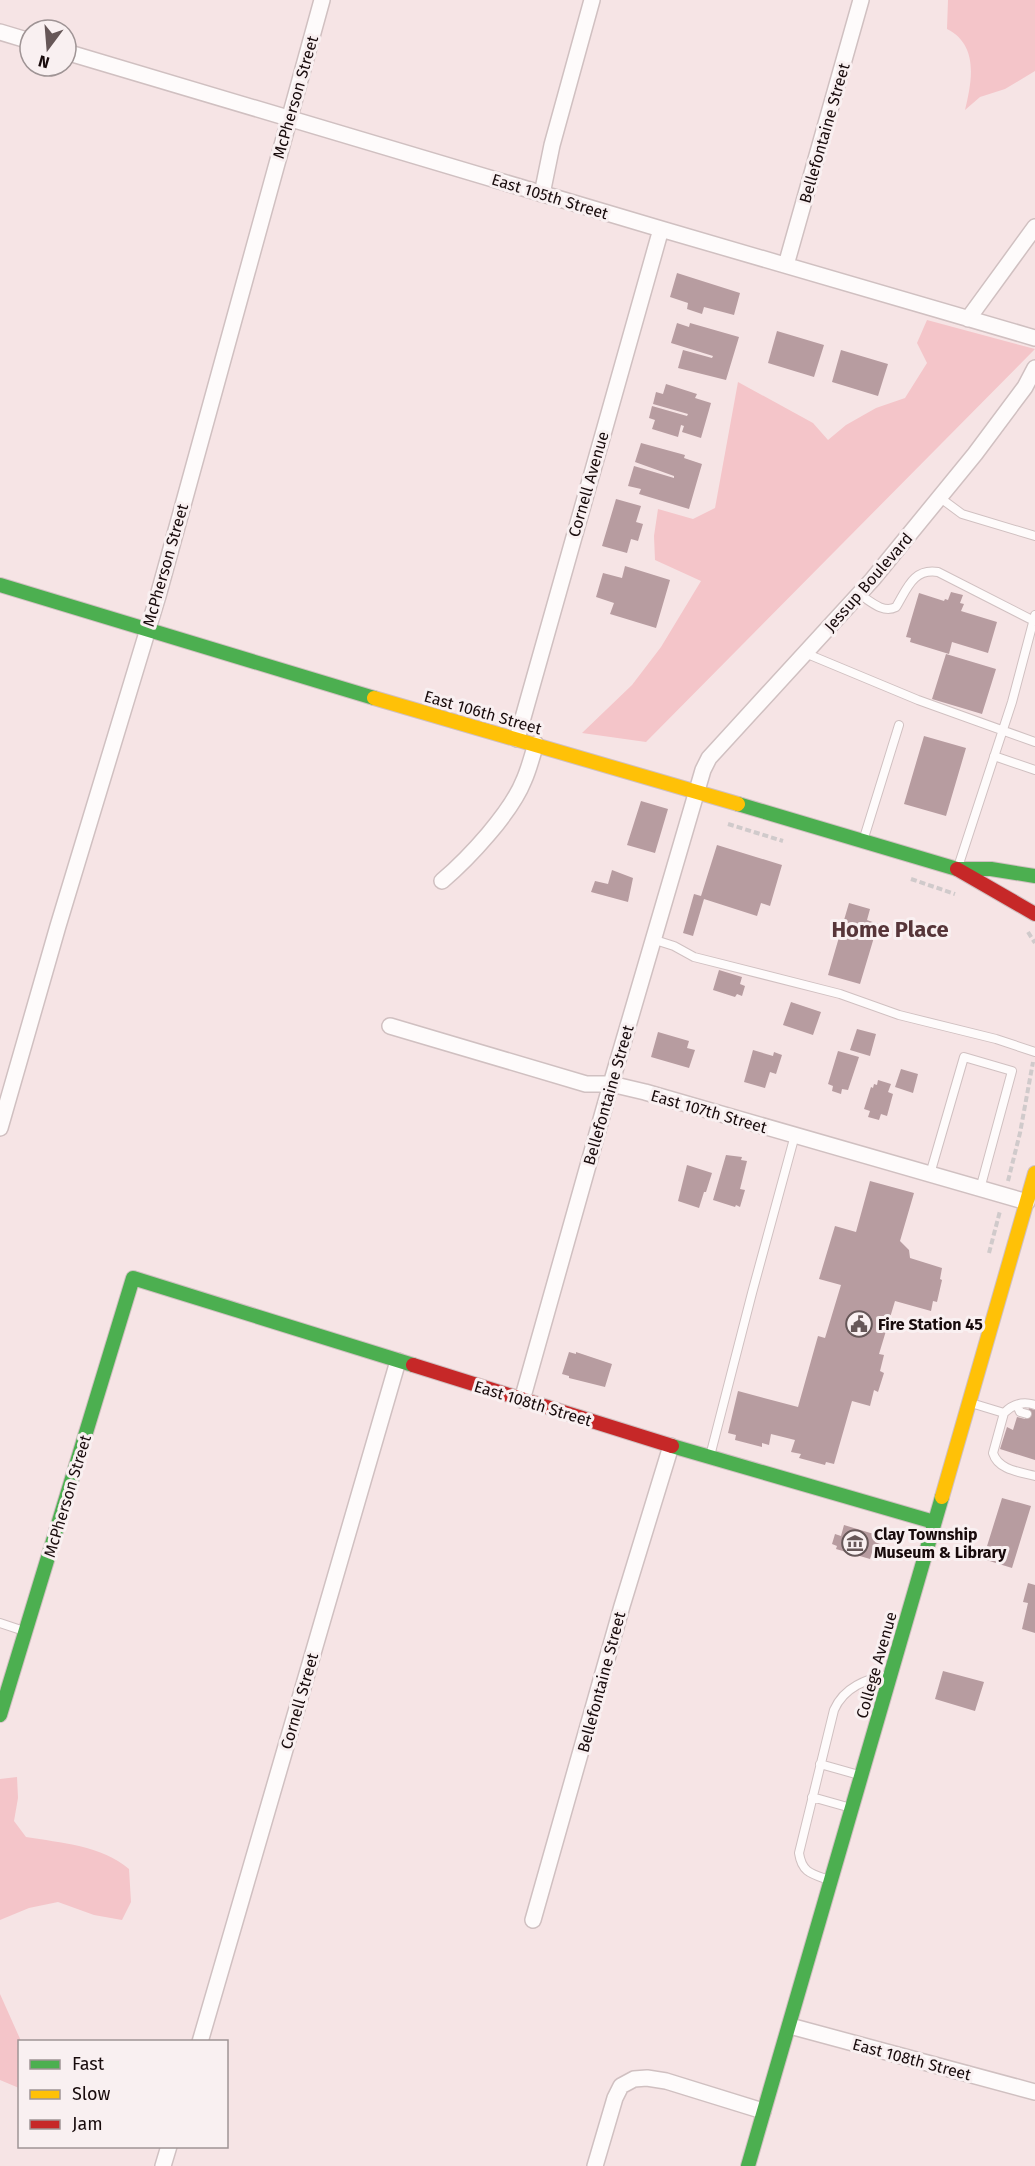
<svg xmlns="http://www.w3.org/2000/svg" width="1035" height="2166" font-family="'Fira Sans',sans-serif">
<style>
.green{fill:#f4c5c9}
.building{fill:#b79ca0}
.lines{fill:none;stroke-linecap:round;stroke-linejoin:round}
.lane-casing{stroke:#d0c0c1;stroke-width:10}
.street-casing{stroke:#d0c0c1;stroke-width:18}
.fast-casing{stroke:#d0c0c1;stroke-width:16}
.slow-casing{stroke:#d0c0c1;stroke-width:16}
.jam-casing{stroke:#d0c0c1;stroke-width:16}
.path{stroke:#d0cacb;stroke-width:4;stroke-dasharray:6 3;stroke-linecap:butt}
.lane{stroke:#fefbfb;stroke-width:8}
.street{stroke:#fefbfb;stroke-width:15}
.fast{stroke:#4caf50;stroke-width:14}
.slow{stroke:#ffc107;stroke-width:14}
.jam{stroke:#c62828;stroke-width:14}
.labels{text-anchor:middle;stroke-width:6;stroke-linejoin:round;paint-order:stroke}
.street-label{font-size:16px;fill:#180b0c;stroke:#f9f0f1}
.poi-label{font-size:16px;font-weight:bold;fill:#180b0c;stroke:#f9f0f1;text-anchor:start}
.district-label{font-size:22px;font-weight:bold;fill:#563539;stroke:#f9f0f1}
</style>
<rect width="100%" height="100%" fill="#f6e4e5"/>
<path class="green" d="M948,0h87v71l-30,18 -25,8 -15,13c7,-29 14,-65 -18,-81z
M927,320l108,29 -389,393 -64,-9 50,-48 29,-38 40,-66 -46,-21 -1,-24 4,-27 35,10 22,-11 23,-126 75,41 15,17 18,-15 30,-17 29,-10 22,-35 -10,-20z
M17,1777l1,21 -4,23 12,16c35,6 75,8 103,32l2,33 -9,18 -28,-5 -36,-13 -29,6 -29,12v-141z
M0,1994l21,47 -2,47 -19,-8z"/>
<path class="building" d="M677,273l63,20 -6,22 -30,-8 -2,7 -15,-5 1,-6 -18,-6z
M677,323l12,4 1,-4 49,14 -13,43 -48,-12 5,-18 29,8 1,-2 -42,-13z
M777,331l47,14 -10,32 -46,-14z
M841,350l47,14 -10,32 -46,-14z
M666,384l31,10 -2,4 16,5 -10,35 -19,-6 2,-6 -3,-1 -3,12 -26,-8 3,-9 -6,-2 3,-12 35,10 1,-2 -35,-10 3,-12 7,2z
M641,443l44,12 -1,3 18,6 -13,45 -50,-15 2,-5 -13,-3 6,-20 40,12v-2l-39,-14z
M616,499l25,7 -5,16 7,2 -5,17 -7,-2 -4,14 -25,-7z
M625,566l45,14 -14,48 -46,-14 4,-11 -18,-6 7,-24 19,5z
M951,592l12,3 -3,8 4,1 -3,7 36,11 -9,31 -36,-11 -3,12 -39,-12 1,-4 -5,-1 13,-44 25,8 1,-2 3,1z
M946,654l50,15 -14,45 -50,-15z
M924,736l42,12 -20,68 -42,-12z
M641,801l27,8 -13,44 -28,-8z
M717,845l65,20 -12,41 -9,-3 -4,13 -53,-17 -11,37 -10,-3 11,-39 7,2z
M612,870l21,8 -5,24 -37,-10 4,-11 13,3z
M849,903l21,6 -3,11 11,4 -18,60 -32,-9z
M719,970l23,7 -2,7 5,2 -3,10 -5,-2 -2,3 -22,-7z
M791,1002l30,10 -8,23 -30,-10z
M857,1029l19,5 -6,22 -20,-6z
M658,1032l31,9 -2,7 8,2 -6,18 -38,-11z
M753,1050l20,6 1,-4 8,3 -6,19 -6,-2 -5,16 -21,-6z
M838,1051l21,6 -11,33 -6,-1 -1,5 -9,-3 1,-5 -5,-2z
M901,1069l17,5 -5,19 -18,-6z
M878,1080l13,4 -3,8 5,2 -6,22 -6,-2 -2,6 -11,-3 2,-6 -6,-2 7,-22 2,1 1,-4 3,1z
M726,1155l16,2 -1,3 6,1 -7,28 5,1 -5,17 -4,-2 -1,2 -22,-7z
M687,1165l25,8 -6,19h-2l-5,16 -21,-7z
M870,1181l44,12 -14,48 9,9 1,8 32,10 -2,11 2,1 -5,22 -4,-1 -2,10 -36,-10 -16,53 5,1 -4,16 4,2 -6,19 -4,-2 -4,16 -18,-5 -18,63 -8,-2 -1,3 -26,-7 2,-4 -10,-2 4,-12 -24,-6 -2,11 -7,-2v4l-27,-7 1,-5 -8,-2 10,-42 60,16 20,-71 7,2 16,-53 -22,-6 16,-53 21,6z
M569,1352l7,2v-2l36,12 -7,23 -36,-9v-2l-7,-2z
M1029,1408l6,2v50l-35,-11 7,-22 6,3 4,-13 8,2z
M1002,1498l29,8 -19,62 -29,-9z
M844,1525l33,10 -2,7 5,2 -4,11 -4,-2 -2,6 -34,-10 1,-3 -5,-2 3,-10 6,2z
M1028,1583l7,2v48l-13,-4 6,-26 -5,-1z
M943,1671l41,11 -9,29 -40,-12z"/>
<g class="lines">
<g class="lane-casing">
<path id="lane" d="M939,497l23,17 73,22
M859,594c11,7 24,20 37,13 11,-18 17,-39 42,-35l96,49
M805,653l113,47 117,42
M994,756l41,14
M863,841l36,-116
M958,867l54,-165 23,-87
M652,939l22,7 20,11 146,37 59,21 97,24 39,13
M930,1174l34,-117 48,14 -32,118
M971,1403l33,10
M1017,1405l3,7 7,2
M1035,1405c-12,-4 -22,-1 -31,8l-11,40c5,17 27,19 42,23
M710,1456l42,-163 43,-158
M0,1623l24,8
M820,1764l39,11
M812,1797l39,11
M829,1880c-17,-6 -27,-7 -30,-27l35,-143c10,-23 32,-31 55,-35"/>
</g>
<g class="street-casing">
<path id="street" d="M0,32l30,9
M66,52l595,177 374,109
M542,194l10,-49 40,-145
M786,265l75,-265
M968,319l67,-92
M517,739l144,-510
M442,881c27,-23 69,-68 82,-101 5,-11 8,-24 12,-36
M390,1026l196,58h25l34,8 382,110
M0,1128l58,-202 100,-330 164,-596
M522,1400l89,-316 92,-314 6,-12 163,-178 103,-126 50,-67 10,-19
M533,1920l89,-314 49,-160
M790,2026l245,66
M200,2042l198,-681
M163,2166l6,-20
M595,2166l20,-68 6,-12 13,-7 13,-1 19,3 97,30"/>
</g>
<g class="fast-casing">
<path id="fast" d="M0,585l374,113
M738,804l219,65h34l44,7
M672,1446l262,76
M0,1715l133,-437 280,87
M748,2166l194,-669"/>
</g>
<g class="slow-casing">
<path id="slow" d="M374,698l364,106
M942,1497l93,-324"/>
</g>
<g class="jam-casing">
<path id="jam" d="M957,869l78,45
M413,1365l259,81"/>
</g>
<path class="path" d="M728,824l55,17
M911,879l44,15
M1028,932l7,11
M1008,1181l12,-48 13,-71
M989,1253l11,-42"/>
<use href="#lane" class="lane"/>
<use href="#street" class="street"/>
<use href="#fast" class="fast"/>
<use href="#slow" class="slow"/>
<use href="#jam" class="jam"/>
</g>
<defs>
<g id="civic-ring" transform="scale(1.35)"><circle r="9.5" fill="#f9f0f1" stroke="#665758" stroke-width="1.5"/><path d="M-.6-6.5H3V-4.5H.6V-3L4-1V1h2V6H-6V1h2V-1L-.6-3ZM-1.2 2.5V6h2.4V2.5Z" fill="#665758"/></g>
<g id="museum-ring" transform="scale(1.35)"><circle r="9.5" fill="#f9f0f1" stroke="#665758" stroke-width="1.5"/><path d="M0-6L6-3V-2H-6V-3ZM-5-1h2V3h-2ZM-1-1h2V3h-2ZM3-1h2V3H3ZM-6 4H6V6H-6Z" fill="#665758"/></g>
</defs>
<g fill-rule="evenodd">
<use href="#civic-ring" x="859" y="1324"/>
<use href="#museum-ring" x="855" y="1543"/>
</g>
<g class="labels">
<g class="street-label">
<text transform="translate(295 97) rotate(-74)" y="6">McPherson Street</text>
<text transform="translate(824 133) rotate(-74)" y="6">Bellefontaine Street</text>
<text transform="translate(550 196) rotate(17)" y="6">East 105th Street</text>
<text transform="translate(588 484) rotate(-74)" y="6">Cornell Avenue</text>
<text transform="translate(165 565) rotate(-74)" y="6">McPherson Street</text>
<text transform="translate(868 582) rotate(-49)" y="6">Jessup Boulevard</text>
<text transform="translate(483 712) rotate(16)" y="6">East 106th Street</text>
<text transform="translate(608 1095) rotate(-74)" y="6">Bellefontaine Street</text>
<text transform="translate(709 1111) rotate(16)" y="6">East 107th Street</text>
<text transform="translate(533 1403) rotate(17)" y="6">East 108th Street</text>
<text transform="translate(67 1496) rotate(-73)" y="6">McPherson Street</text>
<text transform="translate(876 1665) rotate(-74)" y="6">College Avenue</text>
<text transform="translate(601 1682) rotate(-75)" y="6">Bellefontaine Street</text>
<text transform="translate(299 1701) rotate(-74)" y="6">Cornell Street</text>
<text transform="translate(912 2059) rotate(15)" y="6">East 108th Street</text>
</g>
<g class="poi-label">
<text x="878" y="1330">Fire Station 45</text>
<text x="874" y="1540">Clay Township<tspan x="874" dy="18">Museum &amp; Library</tspan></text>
</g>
<g class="district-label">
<text x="890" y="937">Home Place</text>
</g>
</g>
<rect x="18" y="2040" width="210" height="108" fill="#f9f0f1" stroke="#9f9495" stroke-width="1.5"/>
<rect x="30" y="2060" width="30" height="9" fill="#4caf50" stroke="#9f9495" stroke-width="1.5"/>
<text x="72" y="2070" font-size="18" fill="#180b0c">Fast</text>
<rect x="30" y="2090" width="30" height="9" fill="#ffc107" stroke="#9f9495" stroke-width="1.5"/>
<text x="72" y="2100" font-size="18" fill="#180b0c">Slow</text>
<rect x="30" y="2120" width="30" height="9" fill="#c62828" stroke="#9f9495" stroke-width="1.5"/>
<text x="72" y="2130" font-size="18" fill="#180b0c">Jam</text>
<g transform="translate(48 48) rotate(196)"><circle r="28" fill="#f9f0f1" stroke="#9f9495" stroke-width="1.5"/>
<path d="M0-4.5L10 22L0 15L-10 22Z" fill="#665758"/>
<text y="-9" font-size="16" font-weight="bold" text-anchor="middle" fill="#180b0c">N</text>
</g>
</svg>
